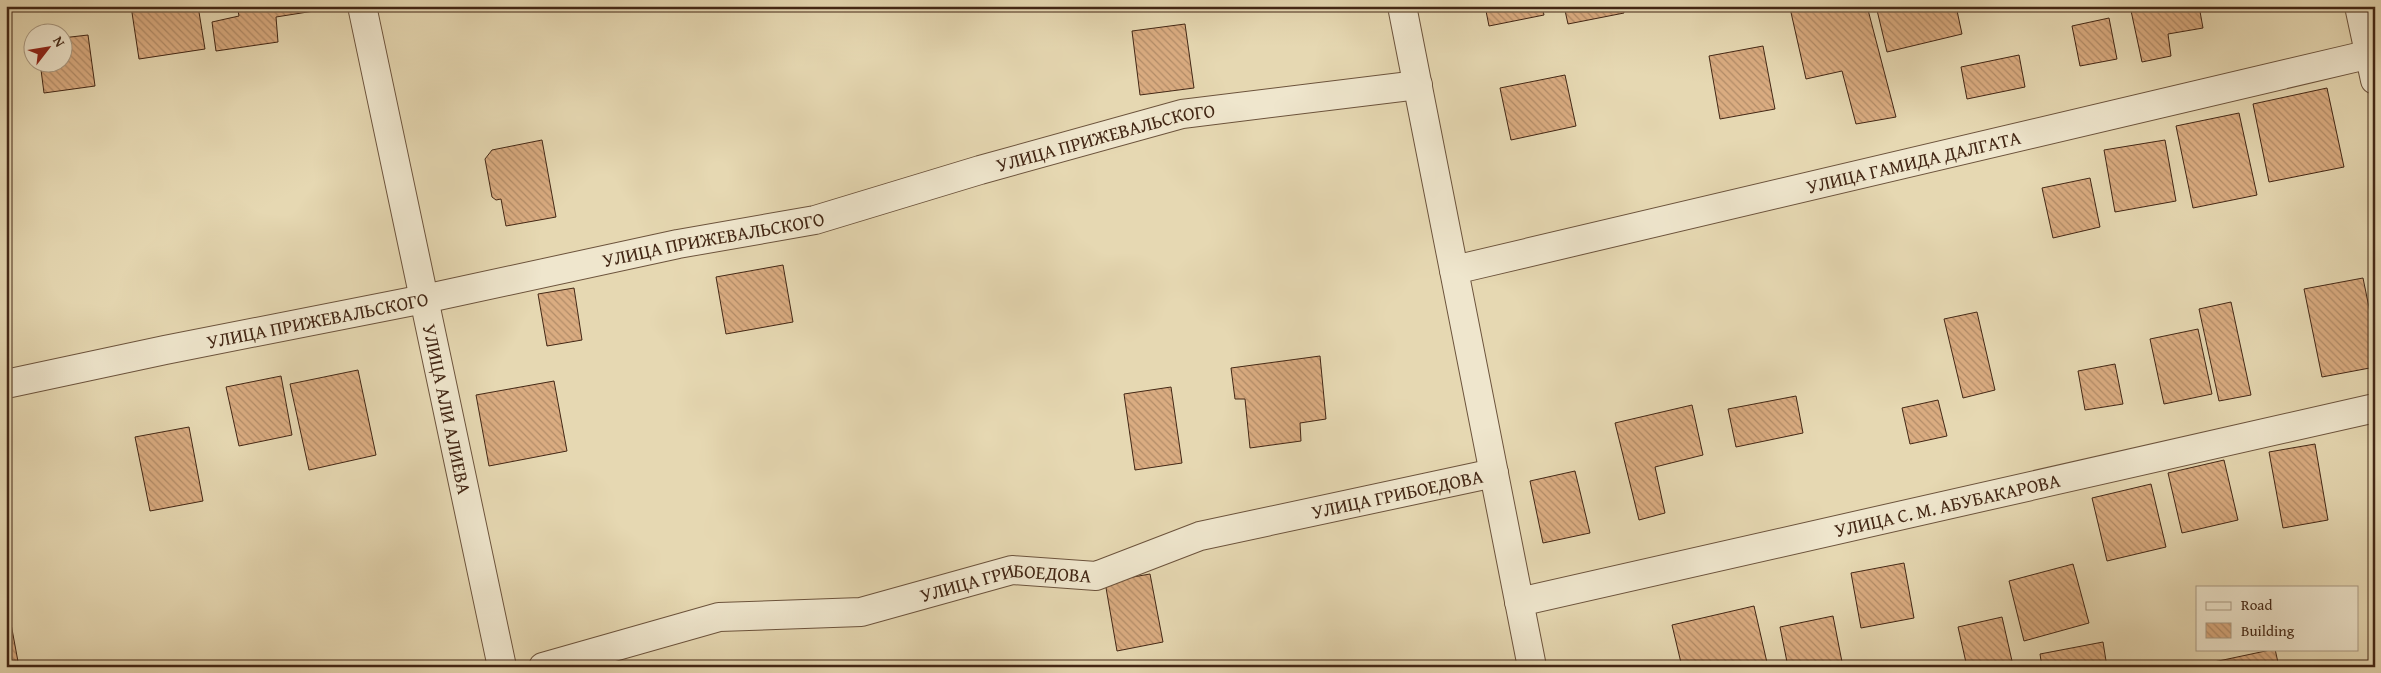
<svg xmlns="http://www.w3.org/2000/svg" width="2381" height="673" font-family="'Gentium Book Plus',serif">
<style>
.building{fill:url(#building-back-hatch);stroke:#432715}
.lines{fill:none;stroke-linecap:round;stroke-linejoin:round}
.minor-casing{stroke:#6c533c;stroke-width:30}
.minor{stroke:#efe6cd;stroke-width:28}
.labels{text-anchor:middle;stroke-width:4;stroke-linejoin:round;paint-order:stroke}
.street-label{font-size:19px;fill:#432715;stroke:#efe6cd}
</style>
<defs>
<pattern id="building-back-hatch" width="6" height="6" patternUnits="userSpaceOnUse" patternTransform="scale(1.25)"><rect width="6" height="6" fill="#daac81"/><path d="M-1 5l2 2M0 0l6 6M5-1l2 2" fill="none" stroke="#b28c68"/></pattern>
</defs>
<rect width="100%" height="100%" fill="#e6d8b2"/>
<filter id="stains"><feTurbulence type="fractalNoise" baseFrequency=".004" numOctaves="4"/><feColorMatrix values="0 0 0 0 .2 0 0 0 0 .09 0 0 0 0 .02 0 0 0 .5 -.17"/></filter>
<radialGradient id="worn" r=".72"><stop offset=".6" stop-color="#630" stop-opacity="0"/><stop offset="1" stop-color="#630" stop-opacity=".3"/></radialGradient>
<path class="building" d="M131,6h67l7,43 -66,10z
M237,6h76l1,5 -38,6 2,25 -62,9 -4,-29 27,-6z
M1485,6h57l2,9 -55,11z
M1564,6h59l1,7 -56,11z
M1796,6h71l29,111 -40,7 -14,-53 -36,8 -16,-71z
M1876,6h80l6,28 -75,18z
M2130,6h69l4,22 -35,6 3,22 -29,6z
M2109,18l8,41 -37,7 -8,-40z
M1185,24l9,64 -54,7 -8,-64z
M88,35l7,51 -51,7 -4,-31h22v-24z
M1763,46l12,63 -55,10 -11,-63z
M2019,55l6,32 -58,12 -6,-32z
M1565,75l11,51 -65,14 -11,-52z
M2327,88l17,79 -75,15 -16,-78z
M2239,113l18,82 -64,13 -17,-82z
M542,140l14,77 -50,9 -5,-27 -5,1 -4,-3 -7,-38 7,-9z
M2165,140l11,61 -61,11 -11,-62z
M2090,178l10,49 -47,11 -11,-50z
M783,265l10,57 -67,12 -10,-57z
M2363,278l12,59v30l-53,10 -18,-88z
M574,288l8,52 -35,6 -9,-52z
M2231,302l20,93 -32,6 -20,-92z
M1977,312l18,78 -32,8 -19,-79z
M2198,329l14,65 -48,10 -14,-65z
M1320,356l6,63 -26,4 1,18 -51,7 -5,-49h-10l-4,-31z
M2115,364l8,40 -38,6 -7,-39z
M358,370l18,85 -67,15 -19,-86z
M281,376l11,59 -53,11 -13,-59z
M554,381l13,70 -78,15 -13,-71z
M1171,387l11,76 -47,7 -11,-76z
M1796,396l7,37 -67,14 -8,-38z
M1938,400l9,36 -37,8 -8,-36z
M1692,405l11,50 -48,12 10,46 -26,7 -24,-97z
M189,427l14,74 -53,10 -15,-74z
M2315,444l13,76 -45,8 -14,-76z
M2224,460l14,60 -56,13 -14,-60z
M1575,471l15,62 -47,10 -13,-62z
M2151,484l15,63 -59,14 -15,-63z
M1904,563l10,55 -53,10 -10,-55z
M2073,564l16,59 -65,18 -15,-60z
M1150,574l13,68 -46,9 -12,-69z
M1754,606l14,61h-86l-10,-42z
M9,613l10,54h-13v-53z
M1833,616l10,51h-55l-8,-40z
M2002,617l10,44 -26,6h-19l-9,-40z
M2103,642l4,25h-65l-2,-13z
M2275,649l4,18h-69l-1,-4z"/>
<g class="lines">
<g class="minor-casing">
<g id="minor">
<path id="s1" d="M362,6l140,661"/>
<path d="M1402,6l130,661"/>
<path d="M2359,6l16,74"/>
<path id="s2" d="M1454,270l921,-217"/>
<path id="s3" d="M6,384l159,-34 259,-51 254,-55 137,-24 165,-50 202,-56 236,-29"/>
<path id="s4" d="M1519,602l856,-194"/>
<path id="s5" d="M543,667l176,-50 142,-5 151,-42 84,6 104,-40 294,-63"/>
</g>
</g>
<use href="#minor" class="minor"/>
</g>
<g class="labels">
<g class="street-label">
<text dy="7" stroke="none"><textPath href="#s3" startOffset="1128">УЛИЦА ПРИЖЕВАЛЬСКОГО</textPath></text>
<text dy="7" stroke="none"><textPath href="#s2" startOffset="472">УЛИЦА ГАМИДА ДАЛГАТА</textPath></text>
<text dy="7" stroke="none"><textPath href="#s3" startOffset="722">УЛИЦА ПРИЖЕВАЛЬСКОГО</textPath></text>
<text dy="7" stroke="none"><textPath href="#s3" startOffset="318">УЛИЦА ПРИЖЕВАЛЬСКОГО</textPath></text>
<text dy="7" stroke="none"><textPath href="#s1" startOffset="412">УЛИЦА АЛИ АЛИЕВА</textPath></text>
<text dy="7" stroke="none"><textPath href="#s5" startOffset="879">УЛИЦА ГРИБОЕДОВА</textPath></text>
<text dy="7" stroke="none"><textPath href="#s4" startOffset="439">УЛИЦА С. М. АБУБАКАРОВА</textPath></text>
<text dy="7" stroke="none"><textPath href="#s5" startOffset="474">УЛИЦА ГРИБОЕДОВА</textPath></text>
</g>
</g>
<rect width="2381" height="673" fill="none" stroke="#e6d8b2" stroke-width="25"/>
<rect x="8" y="8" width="2366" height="658" fill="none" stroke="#432715" stroke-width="2.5"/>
<rect x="12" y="12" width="2356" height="648" fill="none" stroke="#432715"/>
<rect x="2196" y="586" width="162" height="65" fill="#efe6cd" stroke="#aa9a83"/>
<rect x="2206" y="602" width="25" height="8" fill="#efe6cd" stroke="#aa9a83"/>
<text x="2241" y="610" font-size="15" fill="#432715">Road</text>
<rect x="2206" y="623" width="25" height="15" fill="url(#building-back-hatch)" stroke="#aa9a83"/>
<text x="2241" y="636" font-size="15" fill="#432715">Building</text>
<g transform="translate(48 48) rotate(59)"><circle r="24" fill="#efe6cd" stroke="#aa9a83"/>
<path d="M0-4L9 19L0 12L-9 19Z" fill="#8f2418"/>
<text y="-8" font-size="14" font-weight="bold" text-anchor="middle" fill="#432715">N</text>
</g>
<rect width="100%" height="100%" filter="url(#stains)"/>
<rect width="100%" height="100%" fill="url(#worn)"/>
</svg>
